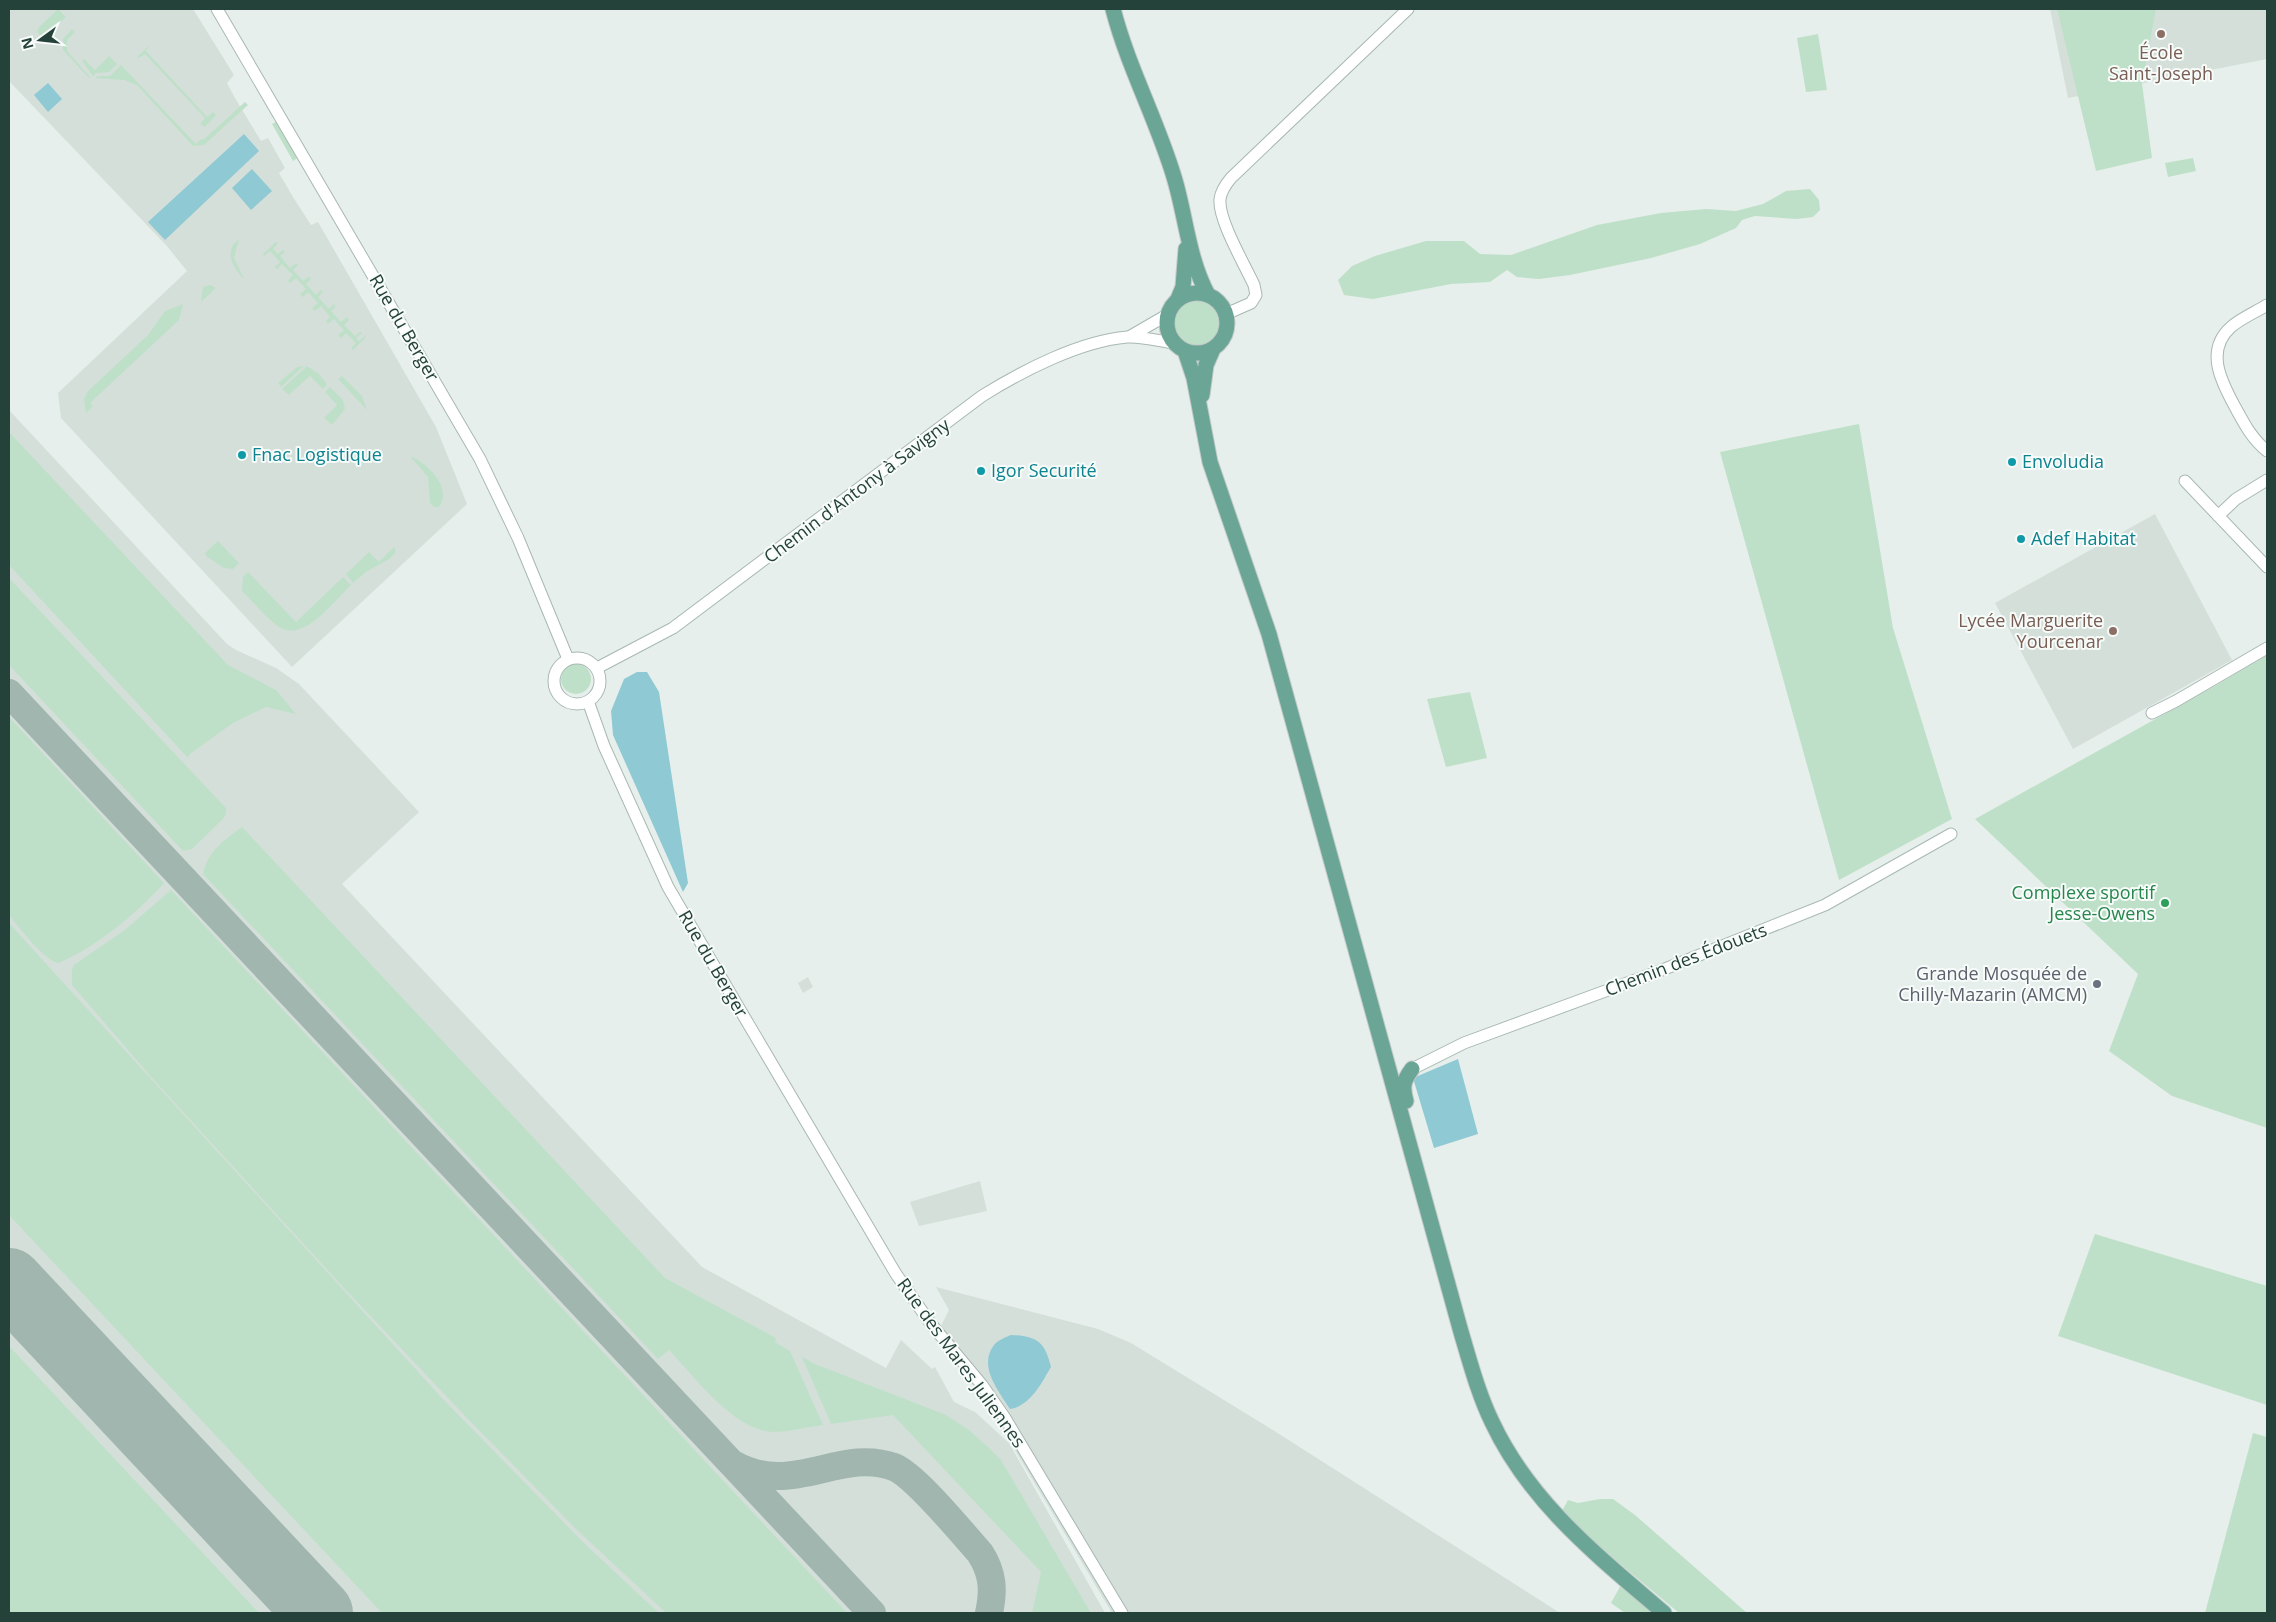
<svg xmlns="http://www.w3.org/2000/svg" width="2276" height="1622" font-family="'Open Sans',sans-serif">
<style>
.built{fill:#d4dfda}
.green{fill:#bfe0c8}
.water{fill:#8ec9d4}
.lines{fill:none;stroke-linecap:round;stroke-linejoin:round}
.taxiway{stroke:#a2b6b0;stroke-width:28}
.runway{stroke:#a2b6b0;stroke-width:68}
.minor-casing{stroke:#a8b8b2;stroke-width:13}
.primary-casing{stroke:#c2cac8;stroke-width:17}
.minor{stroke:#fff;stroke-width:11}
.primary{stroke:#6aa596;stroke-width:15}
.education-dot{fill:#8d6e63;stroke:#f7fbf9;stroke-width:2}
.culture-dot{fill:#0f9aa8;stroke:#f7fbf9;stroke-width:2}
.leisure-dot{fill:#2e9e5b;stroke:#f7fbf9;stroke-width:2}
.worship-dot{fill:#6b7280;stroke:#f7fbf9;stroke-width:2}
.labels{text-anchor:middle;stroke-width:4;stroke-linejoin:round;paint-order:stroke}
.education-label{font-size:18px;fill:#785e54;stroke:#f7fbf9}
.street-label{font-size:18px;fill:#24423a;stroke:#f7fbf9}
.culture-label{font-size:18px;fill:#0d838f;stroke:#f7fbf9;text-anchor:start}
.leisure-label{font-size:18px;fill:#27864d;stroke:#f7fbf9;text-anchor:end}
.worship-label{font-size:18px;fill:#5b616d;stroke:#f7fbf9;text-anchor:end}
</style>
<rect width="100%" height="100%" fill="#e6efeb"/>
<path class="built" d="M9,9h184l41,66 -7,8 8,15 26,43 7,-3 17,30 -6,5 14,24 18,28 7,-3 118,205 31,77 -175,163 -231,-249 -3,-25 129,-122 -21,-26 -157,-164z
M2050,9h217v50l-199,39z
M9,410l218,234 9,6 40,18 23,16 120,128 -77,72 360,383 184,101 15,-28 31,29 3,-2 19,35 21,10 34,31 96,170h-1096z
M2155,514l77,146 -159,89 -78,-146z
M808,977l5,10 -10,6 -5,-10z
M980,1181l7,30 -68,15 -9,-24z
M936,1287l162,42 33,14 145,89 284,181h-448l-171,-287 8,-16z"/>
<path class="green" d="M58,9l8,8 -21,19h-4l-4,-4 2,-5z
M2057,9h99l-14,75 10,74 -56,13z
M72,29l3,3 -8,8v11l23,26 -1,1 -26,-28v-11z
M1818,34l9,56 -21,2 -9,-54z
M150,45l-4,6 61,66 6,-5 3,3 -11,12 -5,-3 5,-6 -60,-64 -6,4 -2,-1z
M109,56l8,8 -8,8 -13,1 -3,3 -11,-15 2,-2 11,11z
M121,65l75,79 5,-5 2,1 42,-38 3,3 -44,40 -11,1 -56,-61 -13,-5 -28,-2 1,-2h13z
M276,122l21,36 -4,3 -21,-37z
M2193,158l3,13 -28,6 -3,-14z
M1810,189l9,11 1,10 -7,7 -16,2 -42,-3 -13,4 -6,8 -36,16 -49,14 -81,17 -31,4 -22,-2 -10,-7 -17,12 -39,2 -78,15 -29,-4 -6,-15 14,-14 23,-10 51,-15h38l16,13 31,1 86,-30 64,-12 45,-4 30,2 27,-7 23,-13z
M239,239l-5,19 10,21c-11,-11 -21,-28 -5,-40z
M276,242l2,1 -5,6 5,5 5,-4 2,2 -5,4 10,12 6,-5 2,2 -5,5 10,11 6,-5 2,3 -5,5 10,11 5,-5 2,2 -5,5 11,12 5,-5 2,2 -5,5 10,11 6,-5 2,3 -5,5 11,11 5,-4 2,1 -6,5 3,3 6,-5 1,1 -13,13 -2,-2 5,-5 -10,-10 -5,5 -3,-3 6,-5 -10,-11 -6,5 -2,-3 4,-4 -9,-11 -6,5 -3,-3 6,-5 -10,-11 -5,5 -3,-3 6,-5 -10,-11 -6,5 -2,-2 5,-6 -11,-11 -5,5 -2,-2 5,-5 -10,-11 -6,5 -1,-2z
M210,285l6,3 -15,14 2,-15z
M1173 323a24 24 0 1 1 48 0a24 24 0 1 1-48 0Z
M183,304l-4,16 -89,83 3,3 -7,7 -2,-14 4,-8 60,-56 17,-24z
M304,366l-23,21 -3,-4 19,-16z
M307,366l11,7 9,11 -4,5 -13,-13 -21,19 -7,-6z
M342,376l20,20 5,14 -29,-31z
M330,387l13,13 2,9 -13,16 -8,-7 13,-13 -12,-13z
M1859,424l34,204 59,191 -113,61 -119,-428z
M9,432l219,233 48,25 20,24 -30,-7 -33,16 -43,31 -2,4 -179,-193z
M410,456c17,7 43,31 29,51h-5l-4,-4 -2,-26z
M218,541l21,22 -6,6 -9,-1 -18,-12 -1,-3z
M394,547l2,5 -7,7 -23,13 -13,11 -7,-9 23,-22 10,10z
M248,572l48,50 47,-45 8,8c-18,17 -49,61 -75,40 -12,-10 -23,-23 -34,-34l1,-14z
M9,578l217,230v6l-3,5 -31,30 -9,2 -174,-186z
M2267,655v473l-95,-32 -63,-45 29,-77 -163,-155 240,-133z
M561 679a15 15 0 1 1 30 0a15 15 0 1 1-30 0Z
M1470,692l17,66 -41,9 -19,-68z
M9,717l155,166c-30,33 -64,61 -105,80 -14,-1 -40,-36 -50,-48z
M242,827l423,451 111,60 -1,4 15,9 33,74c-16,2 -34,7 -50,7 -39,-1 -79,-56 -104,-82l-11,9 -455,-485c4,-22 22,-35 39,-47z
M171,890l676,723h-181l-90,-84 -110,-112 -124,-131 -190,-208 -80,-93v-15l2,-5 52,-36z
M9,923l432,474 145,148 73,68h-277l-373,-398z
M2095,1234l172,52v119l-209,-69z
M9,1346l250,267h-250z
M802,1357l13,7 131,51 23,15 19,17 13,13 90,153h-59l9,-41 -148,-157 -62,9z
M2253,1433l14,4v176h-62z
M1600,1499h13l22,16 112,98h-68l-90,-75 -27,-27 6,-11 10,3z
M1621,1585l33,28h-29l-14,-10z"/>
<path class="water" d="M48,83l14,16 -14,13 -14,-17z
M244,134l15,17 -94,89 -17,-18z
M252,169l20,22 -21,19 -19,-22z
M637,672h10l12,20 29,191 -5,9 -70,-157 -2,-24 13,-32z
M1458,1059l20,75 -44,14 -21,-70z
M1011,1335c25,1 34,6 40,32 -10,17 -21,39 -41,42 -12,-19 -32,-43 -16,-64 4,-5 12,-8 17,-10z"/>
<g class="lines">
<path class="taxiway" d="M9,693l863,920
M733,1464c60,34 106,-17 161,3 22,9 68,66 86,86 13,20 14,37 9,60"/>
<path class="runway" d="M9,1282l310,331"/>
<g class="minor-casing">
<path id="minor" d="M217,9l263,450 38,79 50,121
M2267,305c-11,7 -26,13 -36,22 -26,23 -10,54 3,78 10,18 17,33 33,46
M1226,314l25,-11 5,-8 -2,-10c-9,-20 -36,-65 -34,-86 1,-8 6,-15 11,-21l177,-169
M1129,337l38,-22
M2185,481l82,86
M2218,516l18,-17 31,-19
M554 681a23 23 0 1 1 46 0a23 23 0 1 1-46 0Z
M597,668l76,-40 309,-232c40,-25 98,-55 145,-59 15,-1 32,4 46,6
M588,701l16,45 64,141 68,116 160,271 35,50 51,61 23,33 117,195
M2152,713l24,-12 91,-53
M1412,1069l52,-26 193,-71 168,-67 126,-71"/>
</g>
<g class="primary-casing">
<path id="primary" d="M1113,9c15,58 44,111 61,168 12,39 14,81 34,118
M1167 323a30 30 0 1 1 60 0a30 30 0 1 1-60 0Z
M1178,299l5,-12 3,-38
M1185,351l9,27 16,84 59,172 192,698c9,30 17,61 31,90 38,81 106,134 172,191
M1202,395l4,-30 7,-16
M1406,1101c-4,-14 -3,-20 6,-32"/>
</g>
<use href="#minor" class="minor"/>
<use href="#primary" class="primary"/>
</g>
<g class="education-dot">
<circle cx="2161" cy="34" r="5"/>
<circle cx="2113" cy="631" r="5"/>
</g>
<g class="culture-dot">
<circle cx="242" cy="455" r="5"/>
<circle cx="2012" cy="462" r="5"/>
<circle cx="981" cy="471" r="5"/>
<circle cx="2021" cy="539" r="5"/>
</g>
<circle class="leisure-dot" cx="2165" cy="903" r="5"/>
<circle class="worship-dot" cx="2097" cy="984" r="5"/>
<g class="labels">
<g class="education-label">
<text x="2161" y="59">École<tspan x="2161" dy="21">Saint-Joseph</tspan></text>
<text x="2103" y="627" text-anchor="end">Lycée Marguerite<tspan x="2103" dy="21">Yourcenar</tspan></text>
</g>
<g class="street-label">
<text transform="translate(404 328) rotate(60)" y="6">Rue du Berger</text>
<text transform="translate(857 491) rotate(-37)" y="6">Chemin d'Antony à Savigny</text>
<text transform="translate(1686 960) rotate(-21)" y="6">Chemin des Édouets</text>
<text transform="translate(713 964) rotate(60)" y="6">Rue du Berger</text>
<text transform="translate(961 1363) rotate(54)" y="6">Rue des Mares Juliennes</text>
</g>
<g class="culture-label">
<text x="252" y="461">Fnac Logistique</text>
<text x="2022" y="468">Envoludia</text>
<text x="991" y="477">Igor Securité</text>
<text x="2031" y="545">Adef Habitat</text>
</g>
<g class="leisure-label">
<text x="2155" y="899">Complexe sportif<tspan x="2155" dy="21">Jesse-Owens</tspan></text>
</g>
<g class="worship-label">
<text x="2087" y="980">Grande Mosquée de<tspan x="2087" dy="21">Chilly-Mazarin (AMCM)</tspan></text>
</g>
</g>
<rect width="2276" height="1622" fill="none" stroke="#24423a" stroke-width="20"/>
<g transform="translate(40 40) rotate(255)" stroke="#f7fbf9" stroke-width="4" paint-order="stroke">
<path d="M0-4L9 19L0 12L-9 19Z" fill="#24423a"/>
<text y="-8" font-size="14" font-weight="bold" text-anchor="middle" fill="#24423a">N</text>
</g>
</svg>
